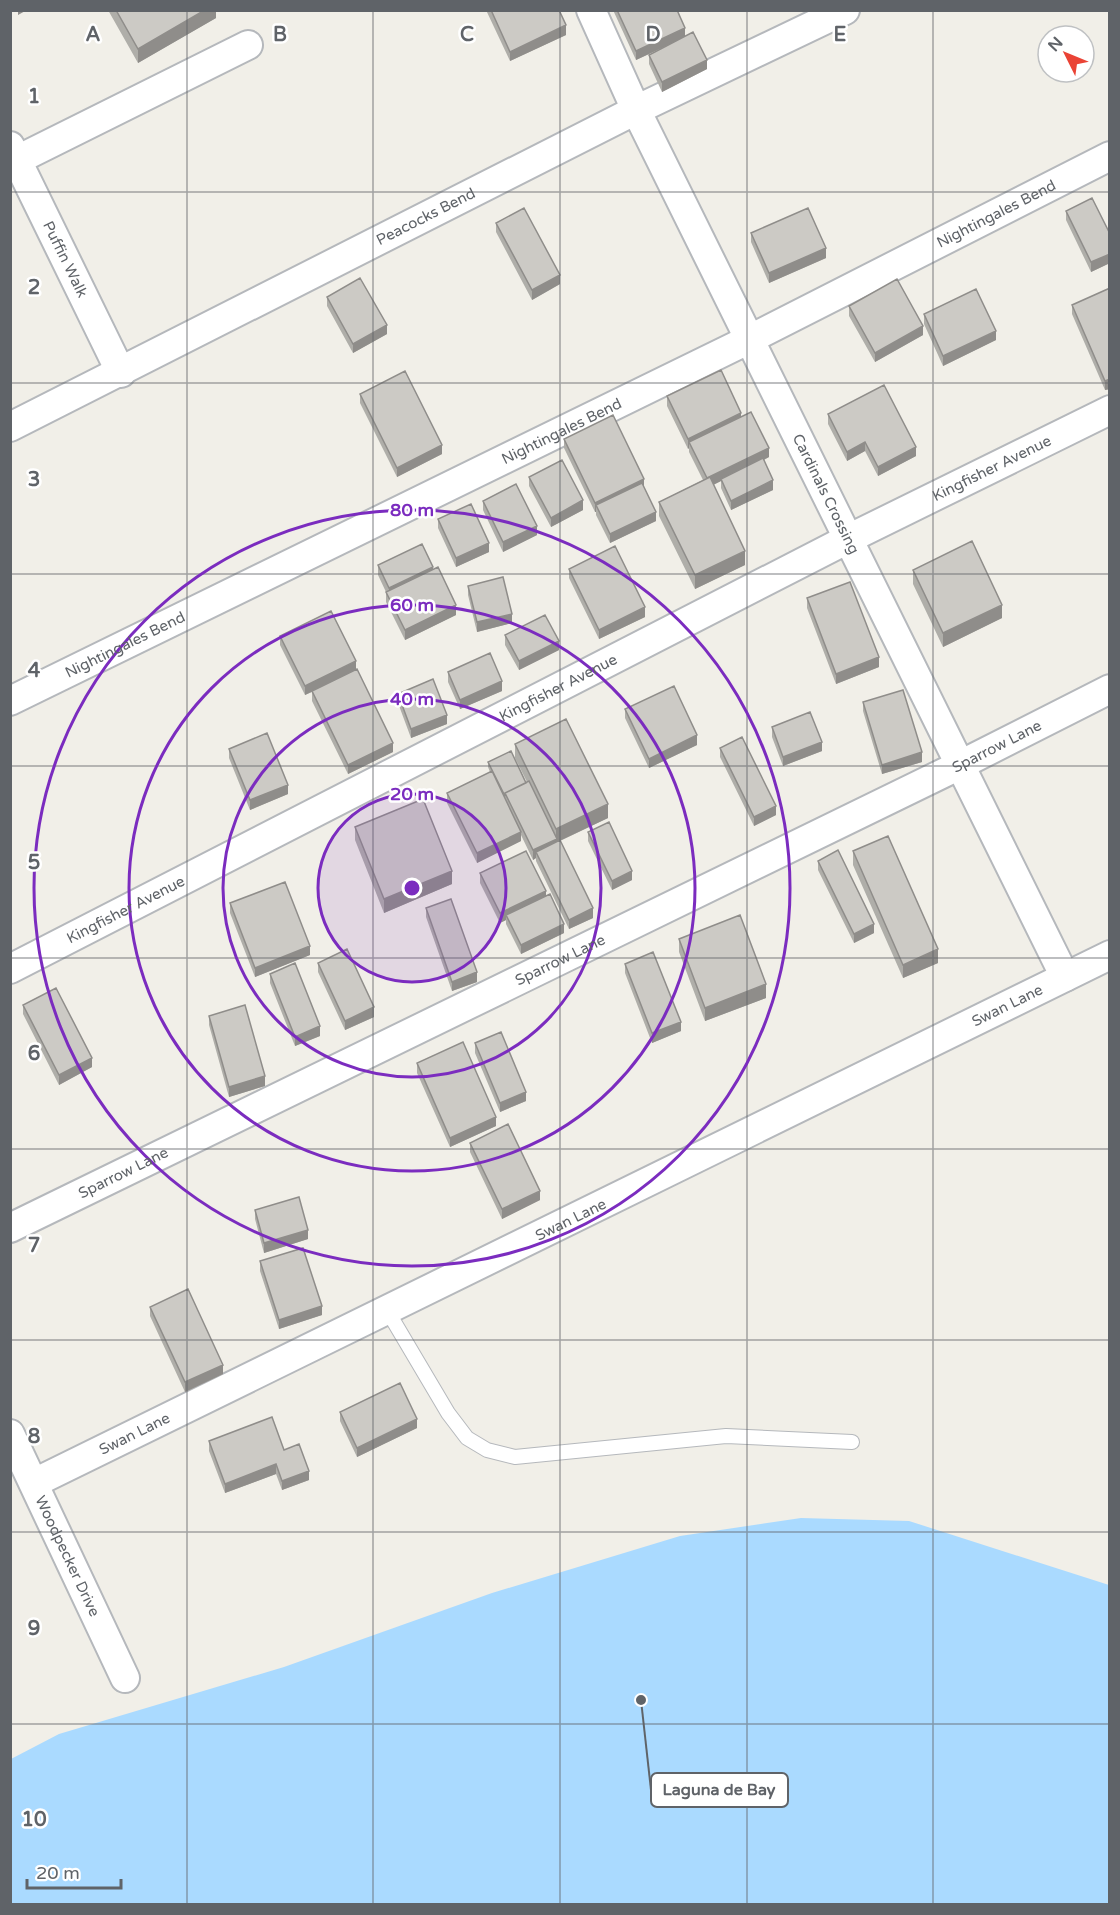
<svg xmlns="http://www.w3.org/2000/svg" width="1120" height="1915" font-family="'Varela Round',sans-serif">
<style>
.water{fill:#aadaff}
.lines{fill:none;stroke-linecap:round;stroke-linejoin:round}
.service-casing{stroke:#b5b8bc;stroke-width:16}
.minor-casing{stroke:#b5b8bc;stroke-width:32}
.service{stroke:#fff;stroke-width:14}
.minor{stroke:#fff;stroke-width:28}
.wall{fill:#afaea9}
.shaded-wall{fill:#8f8d8a}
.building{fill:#cccac5;stroke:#8f8d8a;stroke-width:1.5}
.grid{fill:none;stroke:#5f6368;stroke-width:1.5;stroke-opacity:0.55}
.ring{fill:none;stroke:#7b2cbf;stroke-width:3}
.labels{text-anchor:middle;stroke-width:5;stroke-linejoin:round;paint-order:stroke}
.street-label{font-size:15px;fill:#5f6368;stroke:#fff}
.grid-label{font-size:20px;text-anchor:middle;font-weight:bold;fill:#5f6368;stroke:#fff;stroke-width:5;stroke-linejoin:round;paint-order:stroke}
.centre{fill:#7b2cbf;stroke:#fff;stroke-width:3}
.ring-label{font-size:18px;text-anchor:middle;font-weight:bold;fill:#7b2cbf;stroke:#fff;stroke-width:5;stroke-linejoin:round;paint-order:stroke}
.leader{fill:none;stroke:#5f6368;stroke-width:2}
.callout-dot{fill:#5f6368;stroke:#fff;stroke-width:2}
.callout{fill:#fff;stroke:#5f6368;stroke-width:2}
.callout-label{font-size:16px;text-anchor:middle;font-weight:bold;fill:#5f6368}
</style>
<rect width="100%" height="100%" fill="#f1efe8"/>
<path class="water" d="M801,1518l108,3 200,64v319h-1098v-145l48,-25 225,-67 208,-74 188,-57z"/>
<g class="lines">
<g class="service-casing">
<path id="service" d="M387,1310l61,103 19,25 20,12 28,7 211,-21 126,6"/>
</g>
<g class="minor-casing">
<g id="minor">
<path id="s1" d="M591,10l45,100 429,867"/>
<path id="s2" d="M10,146l111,227"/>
<path d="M17,160l231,-115"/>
<path id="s3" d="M10,427l626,-317 209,-100"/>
<path id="s4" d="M10,701l740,-362 360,-183"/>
<path id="s5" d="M10,969l838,-430 262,-129"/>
<path id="s6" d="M10,1228l948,-462 152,-77"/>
<path id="s7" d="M10,1434l115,244"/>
<path id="s8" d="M34,1483l1076,-528"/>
</g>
</g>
<use href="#service" class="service"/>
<use href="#minor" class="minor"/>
</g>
<path class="wall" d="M108,10h108v8l-78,45z
M486,10h73l7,25 -56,26z
M613,10h64l8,26 22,33 -45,23 -13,-28v-9l11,-6 -24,11z
M1066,211l44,23v29l-19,9 -25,-52z
M496,223l64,61 -28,16 -36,-68z
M751,233l75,25 -57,25 -18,-41z
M1110,288v101l-5,1 -33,-76v-9z
M327,297l60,37 -34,19 -26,-47z
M849,306l74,29 -48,27 -26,-46z
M924,314l72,26 -53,26 -19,-42z
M360,394l82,60 -45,23 -37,-74z
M667,396l74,21 28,40 -5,3 9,30 -42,20 -10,-22v-7l-8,4 32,80 -50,24 -36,-73v-14l44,-22 -14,-28v-4l-1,1 -21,-43z
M828,414l88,42 -38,20 -13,-25 -18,10 -19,-37z
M564,439l80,49 12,33 -46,22 -14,-28v-3h-1l-31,-64z
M529,477l54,33 -32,17 -22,-41z
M483,501l54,34 -34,17 -20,-42z
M438,519l51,33 -33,15 -18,-39z
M378,565l55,4 23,46 -51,25 -19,-38v-10l-8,-17z
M569,569l76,48 -46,22 -30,-61z
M913,570l89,48 -59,29 -30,-63z
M468,586l44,37 -35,9 -9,-37z
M807,598l72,69 -43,17 -29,-76z
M505,635l54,15 -40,20 -14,-25z
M280,636l76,34 37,82 -45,22 -36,-73v-9l-7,3 -25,-50z
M448,672l54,19 -42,18 -12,-27z
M398,694l49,30 -36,14 -13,-35z
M863,702l59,60 -40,12 -19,-63z
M625,709l72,36 -48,23 -24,-50z
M772,727l50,24 -39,15 -11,-29z
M515,744l93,74 -48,23 33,77 -24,11 -33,-68v-3l-3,2 -12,-25v6l-44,22 -30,-60v-10l43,-21 -2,-5v-5l39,20 -12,-24z
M720,748l56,67 -22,11 -34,-69z
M229,749l59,45 -38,16 -21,-52z
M355,827l97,57 -68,29 -29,-73z
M588,832l44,48 -20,10 -24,-49z
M853,851l85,112 -35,15 -50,-113z
M818,861l56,72 -20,10 -36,-73z
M480,873l66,22 18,38 -43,21 -15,-30v-4l-6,3 -20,-40z
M230,903l80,52 -55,22 -25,-64z
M426,908l51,74 -25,9 -26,-74z
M679,939l87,59 -61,23 -26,-69z
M318,963l56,54 -29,13 -27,-58z
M625,964l56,67 -29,12 -27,-70z
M270,974l50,62 -25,10 -25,-63z
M23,1005l69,62 -33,18 -36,-71z
M209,1016l56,70 -36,11 -20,-72z
M475,1043l51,58 -26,11 -25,-59z
M417,1063l79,63 -46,21 -33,-74z
M470,1143l70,57 -38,19 -32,-67z
M255,1210l53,29 -44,14 -9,-34z
M260,1261l62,54 -43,14 -19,-58z
M150,1307l73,67 -38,18 -35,-76z
M340,1412l77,16 -60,29 -17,-36z
M209,1441l75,9 25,30 -27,10 -6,-16 -51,19 -16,-42z"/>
<path class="shaded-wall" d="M18,10h9l-9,5z
M205,10h11v8l-78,45v-14z
M566,25v10l-56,26v-9z
M685,28v9l-49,23v-9z
M707,60v9l-45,23v-10z
M826,248v10l-57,25v-10z
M1110,254v9l-19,9v-10z
M560,275v9l-28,16v-10z
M387,325v9l-34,19v-9z
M923,326v9l-48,27v-9z
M996,331v9l-53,26v-10z
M1110,379v10l-5,1v-9z
M741,413v10l-52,19v6l-1,1v-10z
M865,442v9l-18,10v-9z
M442,445v9l-45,23v-9z
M916,447v9l-38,20v-9z
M769,448v9l-47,24 -1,-2v2l-14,7v-10z
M644,479v9l-48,17v7h-1v-9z
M773,480v10l-42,20v-9z
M583,500v10l-32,17v-9z
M656,512v9l-46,22v-9z
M537,526v9l-34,17v-10z
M489,543v9l-33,15v-9z
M745,551v14l-50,24v-14z
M433,567v9l-44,21v-9z
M456,605v10l-51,25v-10z
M1002,605v13l-59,29v-14z
M645,607v10l-46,22v-9z
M512,614v9l-35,9v-10z
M559,641v9l-40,20v-9z
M879,657v10l-43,17v-10z
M356,661v9l-51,25v-9z
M502,681v10l-42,18v-9z
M447,715v9l-36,14v-9z
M697,735v10l-48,23v-9z
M822,742v9l-39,15v-9z
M393,743v9l-45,22v-9z
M922,752v10l-40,12v-9z
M288,785v9l-38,16v-10z
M608,804v14l-72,34v6l-3,2v-10l23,-11v-10z
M776,806v9l-22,11v-9z
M521,832v9l-44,22v-10z
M452,871v13l-68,29v-14z
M632,871v9l-20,10v-9z
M546,891v10l-40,14v5l-6,3v-10z
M593,908v10l-24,11v-9z
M564,924v9l-43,21v-9z
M874,924v9l-20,10v-9z
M310,946v9l-55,22v-9z
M938,949v14l-35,15v-13z
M477,972v10l-25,9v-9z
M766,984v14l-61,23v-13z
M374,1007v10l-29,13v-9z
M681,1022v9l-29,12v-10z
M320,1026v10l-25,10v-9z
M92,1058v9l-33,18v-10z
M265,1076v10l-36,11v-10z
M526,1092v9l-26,11v-9z
M496,1117v9l-46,21v-9z
M540,1191v9l-38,19v-10z
M308,1230v9l-44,14v-10z
M322,1306v9l-43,14v-9z
M223,1365v9l-38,18v-10z
M417,1419v9l-60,29v-9z
M276,1464v10l-51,19v-9z
M309,1471v9l-27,10v-9z"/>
<path class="building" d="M116,10h89l-67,39z
M491,10h68l7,15 -56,27z
M617,10h60l8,18 -49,23z
M693,32l14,28 -45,22 -13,-27z
M1092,198l18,36v20l-19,8 -25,-51z
M524,208l36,67 -28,15 -36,-67z
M808,208l18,40 -57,25 -18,-40z
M360,278l27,47 -34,19 -26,-47z
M897,279l26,47 -48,27 -26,-47z
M1110,288v91l-5,2 -33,-76z
M976,289l20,42 -53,25 -19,-42z
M721,370l20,43 -53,26 -21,-43z
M405,371l37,74 -45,23 -37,-74z
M884,385l32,62 -38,20 -13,-25 -18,10 -19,-38z
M751,412l18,36 -62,30 -18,-36z
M613,415l31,64 -49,24 -31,-64z
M763,458l10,22 -42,21 -10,-22z
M562,460l21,40 -32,18 -22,-41z
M710,477l35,74 -50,24 -36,-73z
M642,483l14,29 -46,22 -14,-29z
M516,484l21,42 -34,16 -20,-41z
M471,504l18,39 -33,15 -18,-39z
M972,541l30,64 -59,28 -30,-63z
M422,544l11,23 -44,21 -11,-23z
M615,546l30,61 -46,23 -30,-61z
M438,567l18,38 -51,25 -19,-38z
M503,577l9,37 -35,8 -9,-36z
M850,582l29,75 -43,17 -29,-76z
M331,611l25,50 -51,25 -25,-50z
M545,615l14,26 -40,20 -14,-26z
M490,653l12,28 -42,19 -12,-28z
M357,669l36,74 -45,22 -36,-74z
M433,679l14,36 -36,14 -13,-35z
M674,686l23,49 -48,24 -24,-50z
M903,690l19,62 -40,13 -19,-63z
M810,712l12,30 -39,15 -11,-30z
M566,719l42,85 -52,25 -41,-85z
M267,733l21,52 -38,15 -21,-51z
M742,737l34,69 -22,11 -34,-69z
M511,751l15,32 -21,10v3l-17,-34z
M492,771l29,61 -44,21 -30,-60z
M529,781l28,58 -24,11 -28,-57z
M423,799l29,72 -68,28 -29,-72z
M609,822l23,49 -20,10 -24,-49z
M888,836l50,113 -35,16 -50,-114z
M560,840l33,68 -24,12 -33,-68z
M838,850l36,74 -20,10 -36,-73z
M526,851l20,40 -46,22 -20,-40z
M285,882l25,64 -55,22 -25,-65z
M550,894l14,30 -43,21 -15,-30z
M451,899l26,73 -25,10 -26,-74z
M740,915l26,69 -61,24 -26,-69z
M347,949l27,58 -29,14 -27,-58z
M653,952l28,70 -29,11 -27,-69z
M295,963l25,63 -25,11 -25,-63z
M56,988l36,70 -33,17 -36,-70z
M245,1005l20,71 -36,11 -20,-71z
M501,1032l25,60 -26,11 -25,-60z
M463,1042l33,75 -46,21 -33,-75z
M508,1124l32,67 -38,18 -32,-66z
M299,1197l9,33 -44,13 -9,-33z
M303,1248l19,58 -43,14 -19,-59z
M188,1289l35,76 -38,17 -35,-75z
M400,1383l17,36 -60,29 -17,-36z
M272,1417l12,33 15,-6 10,27 -27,10 -6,-17 -51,20 -16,-43z"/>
<path class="grid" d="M187,10v1894M373,10v1894M560,10v1894M747,10v1894M933,10v1894M10,192h1100M10,383h1100M10,574h1100M10,766h1100M10,958h1100M10,1149h1100M10,1340h1100M10,1532h1100M10,1724h1100"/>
<circle cx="412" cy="888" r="94" fill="#7b2cbf" fill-opacity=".12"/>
<g class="ring">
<circle cx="412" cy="888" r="94"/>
<circle cx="412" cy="888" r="189"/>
<circle cx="412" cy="888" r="283"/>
<circle cx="412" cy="888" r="378"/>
</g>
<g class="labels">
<g class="street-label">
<text dy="5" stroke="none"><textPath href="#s4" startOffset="1100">Nightingales Bend</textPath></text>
<text dy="5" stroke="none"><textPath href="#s3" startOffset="466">Peacocks Bend</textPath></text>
<text dy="5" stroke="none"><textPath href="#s2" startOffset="126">Puffin Walk</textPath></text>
<text dy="5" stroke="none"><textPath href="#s4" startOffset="614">Nightingales Bend</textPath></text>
<text dy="5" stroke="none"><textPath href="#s5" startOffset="1102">Kingfisher Avenue</textPath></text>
<text dy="5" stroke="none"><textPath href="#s1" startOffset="538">Cardinals Crossing</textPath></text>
<text dy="5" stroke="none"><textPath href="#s4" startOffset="128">Nightingales Bend</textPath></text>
<text dy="5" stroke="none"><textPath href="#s5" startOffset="616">Kingfisher Avenue</textPath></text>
<text dy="5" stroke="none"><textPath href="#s6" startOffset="1098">Sparrow Lane</textPath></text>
<text dy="5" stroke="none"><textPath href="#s5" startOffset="130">Kingfisher Avenue</textPath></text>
<text dy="5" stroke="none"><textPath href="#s6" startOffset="612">Sparrow Lane</textPath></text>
<text dy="5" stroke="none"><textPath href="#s8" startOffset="1084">Swan Lane</textPath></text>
<text dy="5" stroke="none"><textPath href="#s6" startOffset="126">Sparrow Lane</textPath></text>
<text dy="5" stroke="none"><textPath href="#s8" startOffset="598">Swan Lane</textPath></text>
<text dy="5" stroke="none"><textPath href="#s8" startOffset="112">Swan Lane</textPath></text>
<text dy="5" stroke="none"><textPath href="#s7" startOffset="135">Woodpecker Drive</textPath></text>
</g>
</g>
<g class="grid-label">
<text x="93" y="41">A</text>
<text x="280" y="41">B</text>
<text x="467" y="41">C</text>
<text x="653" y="41">D</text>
<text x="840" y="41">E</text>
<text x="34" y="103">1</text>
<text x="34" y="294">2</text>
<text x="34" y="486">3</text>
<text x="34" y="677">4</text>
<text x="34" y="869">5</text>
<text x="34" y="1060">6</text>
<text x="34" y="1252">7</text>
<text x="34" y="1443">8</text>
<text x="34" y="1635">9</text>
<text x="34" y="1826">10</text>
</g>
<circle cx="412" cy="888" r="9" class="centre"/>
<g class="ring-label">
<text x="412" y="516">80 m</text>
<text x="412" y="611">60 m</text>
<text x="412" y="705">40 m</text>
<text x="412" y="800">20 m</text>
</g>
<path class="leader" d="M641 1700L651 1790"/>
<circle class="callout-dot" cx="641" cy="1700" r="6"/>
<rect class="callout" x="651" y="1773" width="137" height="34" rx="6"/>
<g class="callout-label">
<text x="719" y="1795">Laguna de Bay</text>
</g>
<rect width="1120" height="1915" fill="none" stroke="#5f6368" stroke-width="24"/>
<g transform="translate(1066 54) rotate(313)"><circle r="28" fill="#ffffff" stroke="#bfc1c3" stroke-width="1.5"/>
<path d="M0-4.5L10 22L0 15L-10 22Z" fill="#ea4335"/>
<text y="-9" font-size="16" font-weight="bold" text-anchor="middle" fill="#5f6368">N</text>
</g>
<path d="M27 1879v9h94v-9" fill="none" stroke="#5f6368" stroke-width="3"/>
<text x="36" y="1879" font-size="18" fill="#5f6368" stroke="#ffffff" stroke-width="4.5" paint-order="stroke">20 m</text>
</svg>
